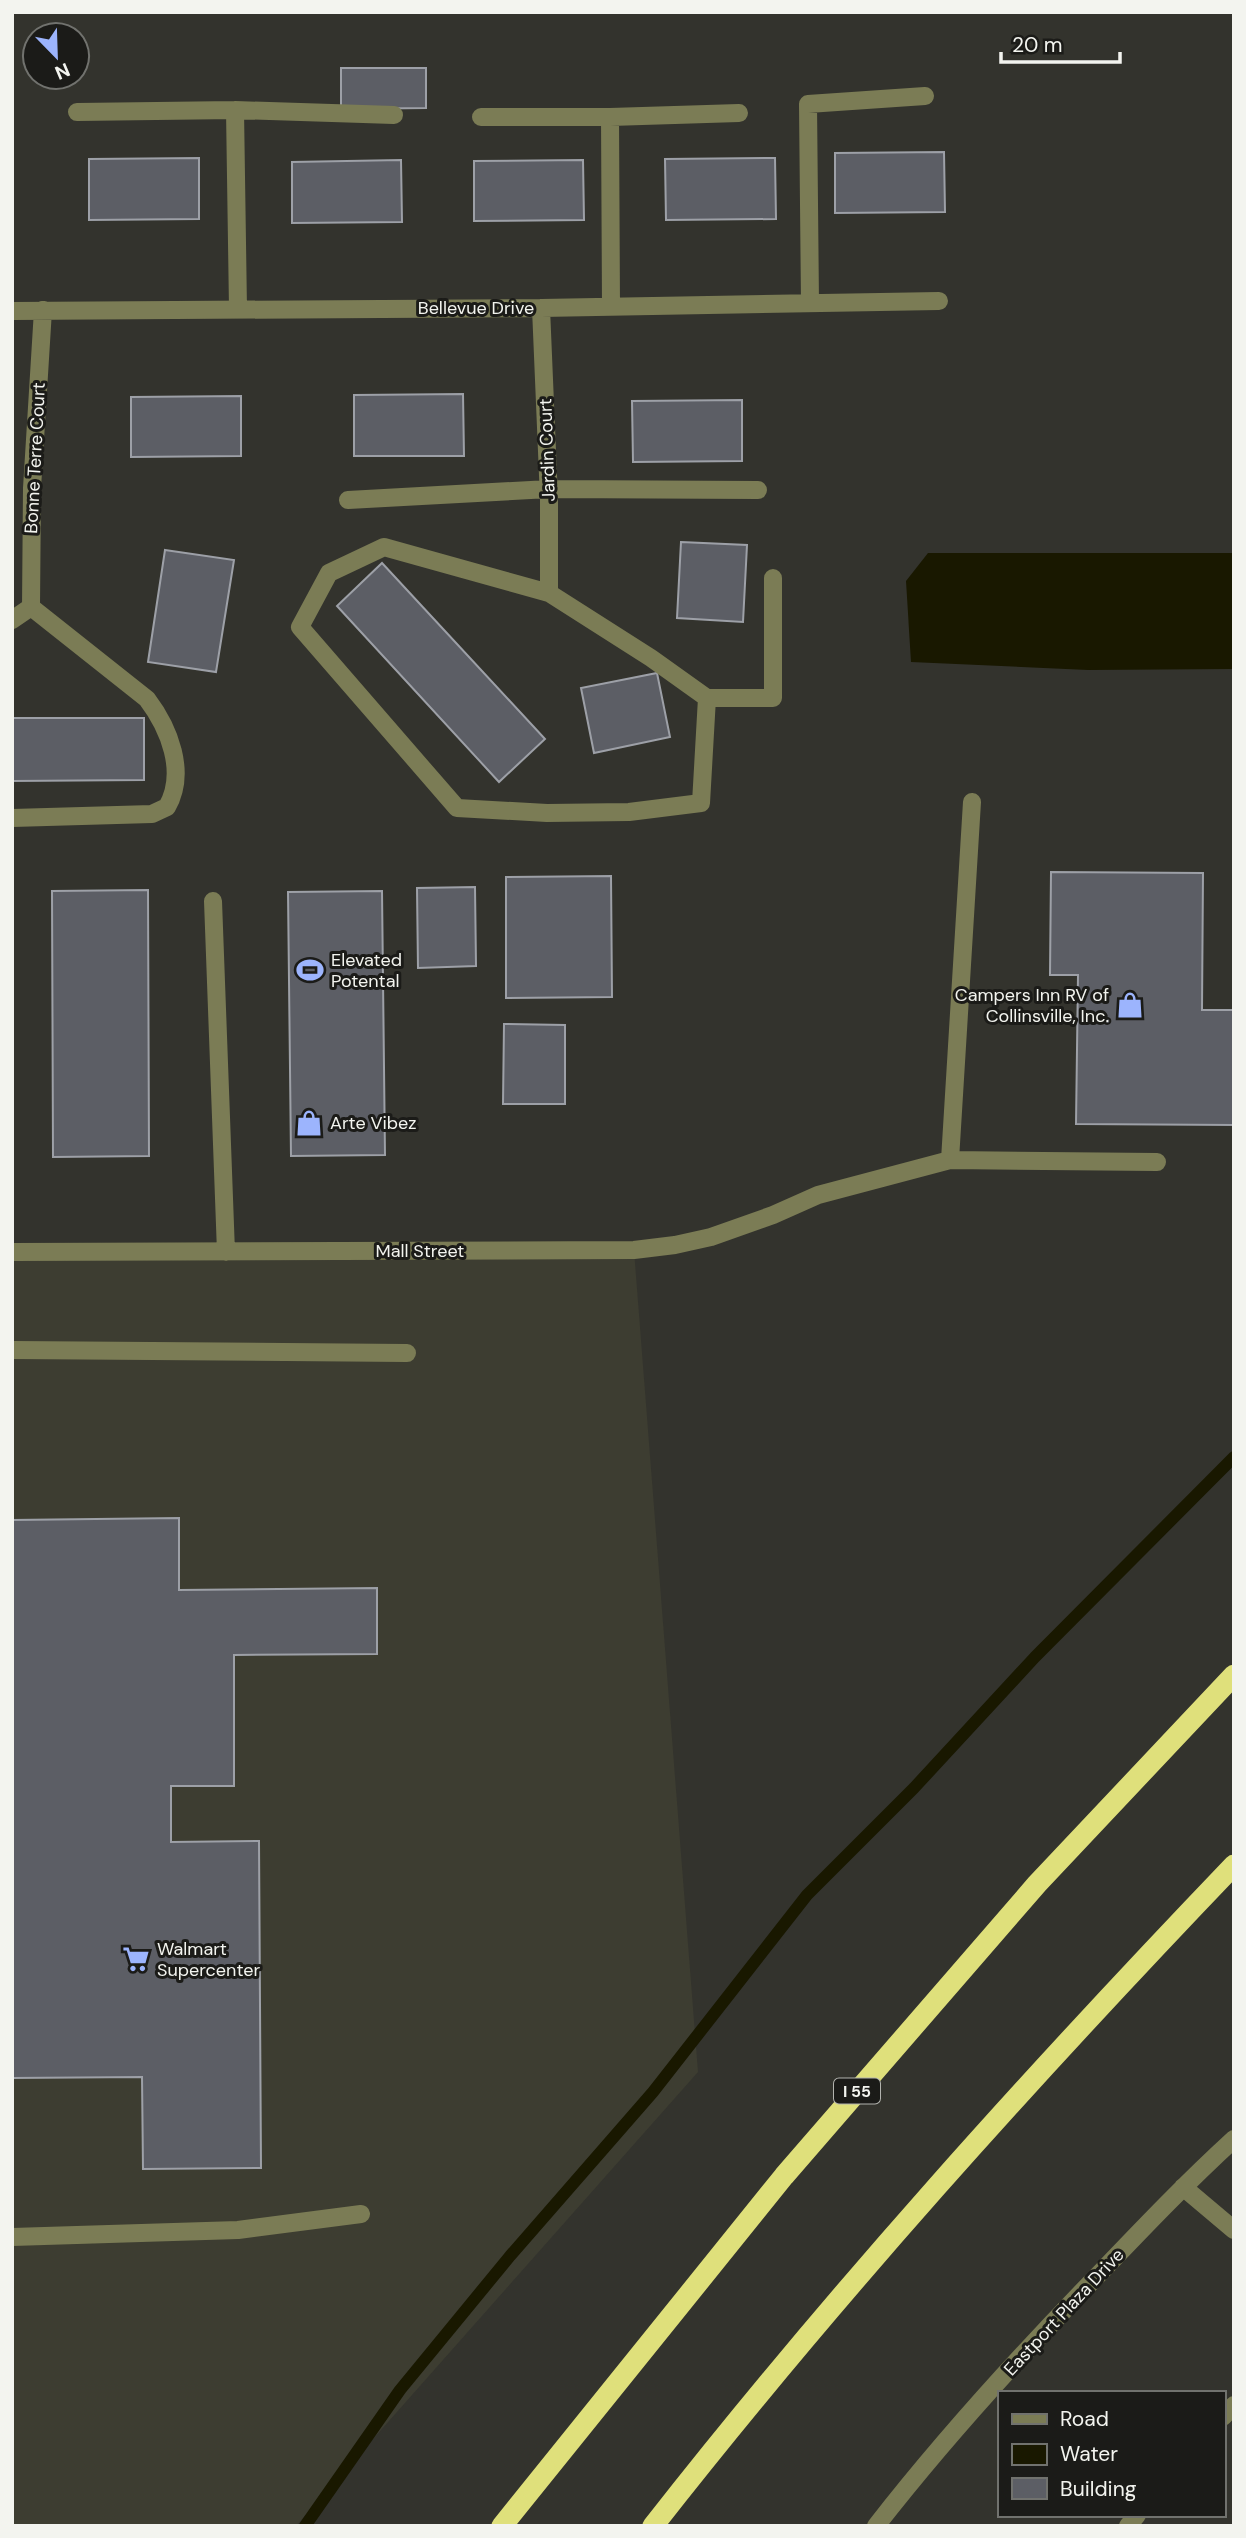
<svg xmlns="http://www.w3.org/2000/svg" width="1246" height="2538" font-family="'DM Sans',sans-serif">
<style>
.built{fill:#3d3d31}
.water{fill:#191800}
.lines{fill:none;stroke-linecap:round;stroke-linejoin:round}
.stream{stroke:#191800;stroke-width:12}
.building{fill:#5c5e65;stroke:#9da0a7;stroke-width:2}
.minor{stroke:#7b7c55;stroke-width:18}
.highway{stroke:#dfe07b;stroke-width:21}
.labels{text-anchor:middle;stroke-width:6;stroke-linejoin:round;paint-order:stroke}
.shield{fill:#1b1b18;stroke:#b2b3ae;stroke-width:2}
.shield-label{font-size:16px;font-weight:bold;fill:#f3f4ef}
.street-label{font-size:18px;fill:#f3f4ef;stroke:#1b1b18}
.poi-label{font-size:18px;fill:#f3f4ef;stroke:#1b1b18;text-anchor:start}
</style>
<rect width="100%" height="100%" fill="#33332d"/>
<path class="built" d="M634,1250l64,822 -402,454h-284v-1273z"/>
<path class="water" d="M928,553h306v116l-146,1 -177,-8 -5,-81z"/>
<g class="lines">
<path class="stream" d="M305,2526l95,-136 110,-134 143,-164 154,-197 107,-107 121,-131 199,-200"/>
</g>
<path class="building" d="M341,68h85v40l-85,1z
M944,152l1,60 -110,1v-60z
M199,158v61l-110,1v-61z
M775,158l1,61 -110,1 -1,-61z
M401,160l1,62 -110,1v-61z
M583,160l1,60 -110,1v-60z
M463,394l1,62h-110v-61z
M241,396v60l-110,1v-60z
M742,400v61l-109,1 -1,-61z
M681,542l66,3 -4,77 -66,-4z
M165,550l69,10 -18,112 -68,-10z
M382,563l163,176 -46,43 -162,-176z
M657,673l13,64 -76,16 -13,-65z
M12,718h132v62l-132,1z
M1051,872l152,1 -1,137h32v115l-158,-1 2,-149h-28z
M611,876l1,121 -106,1v-121z
M475,887l1,79 -58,2 -1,-80z
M148,890l1,266 -96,1 -1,-266z
M382,891l3,264 -94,1 -3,-264z
M504,1024l61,1v79h-62z
M179,1518v72l198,-2v66l-143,1v131h-63v56l88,-1 2,327 -118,1 -1,-92 -130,1v-558z"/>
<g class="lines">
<path class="minor" d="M77,112l158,-2
M481,117h129
M810,303l-2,-199 117,-8
M611,306l-1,-189 129,-4
M541,308l8,191v94
M238,309l-3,-199 159,5
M12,311l529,-3 398,-7
M348,500l201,-11 209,1
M384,547l165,46 102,65 56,40 -6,105 -72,9 -82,1 -90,-5 -157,-181 29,-54z
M31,607l1,-119 11,-178
M12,620l19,-13
M707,698h66v-120
M12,818l140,-4 15,-7c20,-35 2,-79 -20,-108l-116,-92
M213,901l13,351
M950,1160l22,-358
M12,1252l622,-2 41,-5 36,-8 62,-22 45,-20 132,-35 207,2
M12,1350l395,3
M1183,2187l51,43
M12,2237l226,-7 123,-16
M1223,2417l11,-12
M876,2526c70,-90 147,-174 226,-255 43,-45 86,-90 132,-132
M1128,2526l9,-11"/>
<path class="highway" d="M502,2526l282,-350 253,-292 197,-209
M653,2526c181,-231 378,-449 581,-661"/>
</g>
<defs>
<g id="stadium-bare" transform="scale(2.1)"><path d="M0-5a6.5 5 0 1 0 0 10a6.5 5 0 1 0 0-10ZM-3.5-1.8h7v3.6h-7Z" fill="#9cb4fd" stroke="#1b1b18" stroke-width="2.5" paint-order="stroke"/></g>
<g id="shop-bare" transform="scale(2.1)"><path d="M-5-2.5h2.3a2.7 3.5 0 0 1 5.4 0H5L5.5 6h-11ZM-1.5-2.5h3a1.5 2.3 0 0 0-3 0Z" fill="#9cb4fd" stroke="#1b1b18" stroke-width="2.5" paint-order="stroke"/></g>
<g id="supermarket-bare" transform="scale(2.1)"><path d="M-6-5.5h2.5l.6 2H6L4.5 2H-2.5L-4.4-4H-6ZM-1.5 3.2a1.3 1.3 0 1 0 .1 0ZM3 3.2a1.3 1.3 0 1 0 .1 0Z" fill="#9cb4fd" stroke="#1b1b18" stroke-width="2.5" paint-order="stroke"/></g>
</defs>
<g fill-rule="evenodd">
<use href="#stadium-bare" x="310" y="970"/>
<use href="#shop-bare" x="1130" y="1005"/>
<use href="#shop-bare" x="309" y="1123"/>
<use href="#supermarket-bare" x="136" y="1959"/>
</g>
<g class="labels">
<rect class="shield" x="834" y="2078.5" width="46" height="25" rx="5"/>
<g class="shield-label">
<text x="857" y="2097">I 55</text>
</g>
<g class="street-label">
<text x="476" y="314">Bellevue Drive</text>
<text transform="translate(547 450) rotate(-92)" y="6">Jardin Court</text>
<text transform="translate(35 458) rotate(-87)" y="6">Bonne Terre Court</text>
<text x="420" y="1257">Mall Street</text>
<text transform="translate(1064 2312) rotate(-47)" y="6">Eastport Plaza Drive</text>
</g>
<g class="poi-label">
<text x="331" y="966">Elevated<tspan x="331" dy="21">Potental</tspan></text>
<text x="1109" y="1001" text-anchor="end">Campers Inn RV of<tspan x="1109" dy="21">Collinsville, Inc.</tspan></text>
<text x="330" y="1129">Arte Vibez</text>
<text x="157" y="1955">Walmart<tspan x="157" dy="21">Supercenter</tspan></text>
</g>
</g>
<rect width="1246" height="2538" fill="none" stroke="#f3f4ef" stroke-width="28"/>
<rect x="998" y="2391" width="228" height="126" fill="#1b1b18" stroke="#71726e" stroke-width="2"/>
<rect x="1012" y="2414" width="35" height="10" fill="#7b7c55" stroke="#71726e" stroke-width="2"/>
<text x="1060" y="2426" font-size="21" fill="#f3f4ef">Road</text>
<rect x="1012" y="2444" width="35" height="21" fill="#191800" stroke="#71726e" stroke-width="2"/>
<text x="1060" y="2461" font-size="21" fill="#f3f4ef">Water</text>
<rect x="1012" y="2478" width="35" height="21" fill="#5c5e65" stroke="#71726e" stroke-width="2"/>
<text x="1060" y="2496" font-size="21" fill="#f3f4ef">Building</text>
<g transform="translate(56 56) rotate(157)"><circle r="33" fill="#1b1b18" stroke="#71726e" stroke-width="2"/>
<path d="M0-5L12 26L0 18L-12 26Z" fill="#9cb4fd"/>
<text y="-10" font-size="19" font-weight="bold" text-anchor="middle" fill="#f3f4ef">N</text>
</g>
<path d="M1001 52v10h119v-10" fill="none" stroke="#f3f4ef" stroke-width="3.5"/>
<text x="1012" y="52" font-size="21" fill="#f3f4ef" stroke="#1b1b18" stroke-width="5" paint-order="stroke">20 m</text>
</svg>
